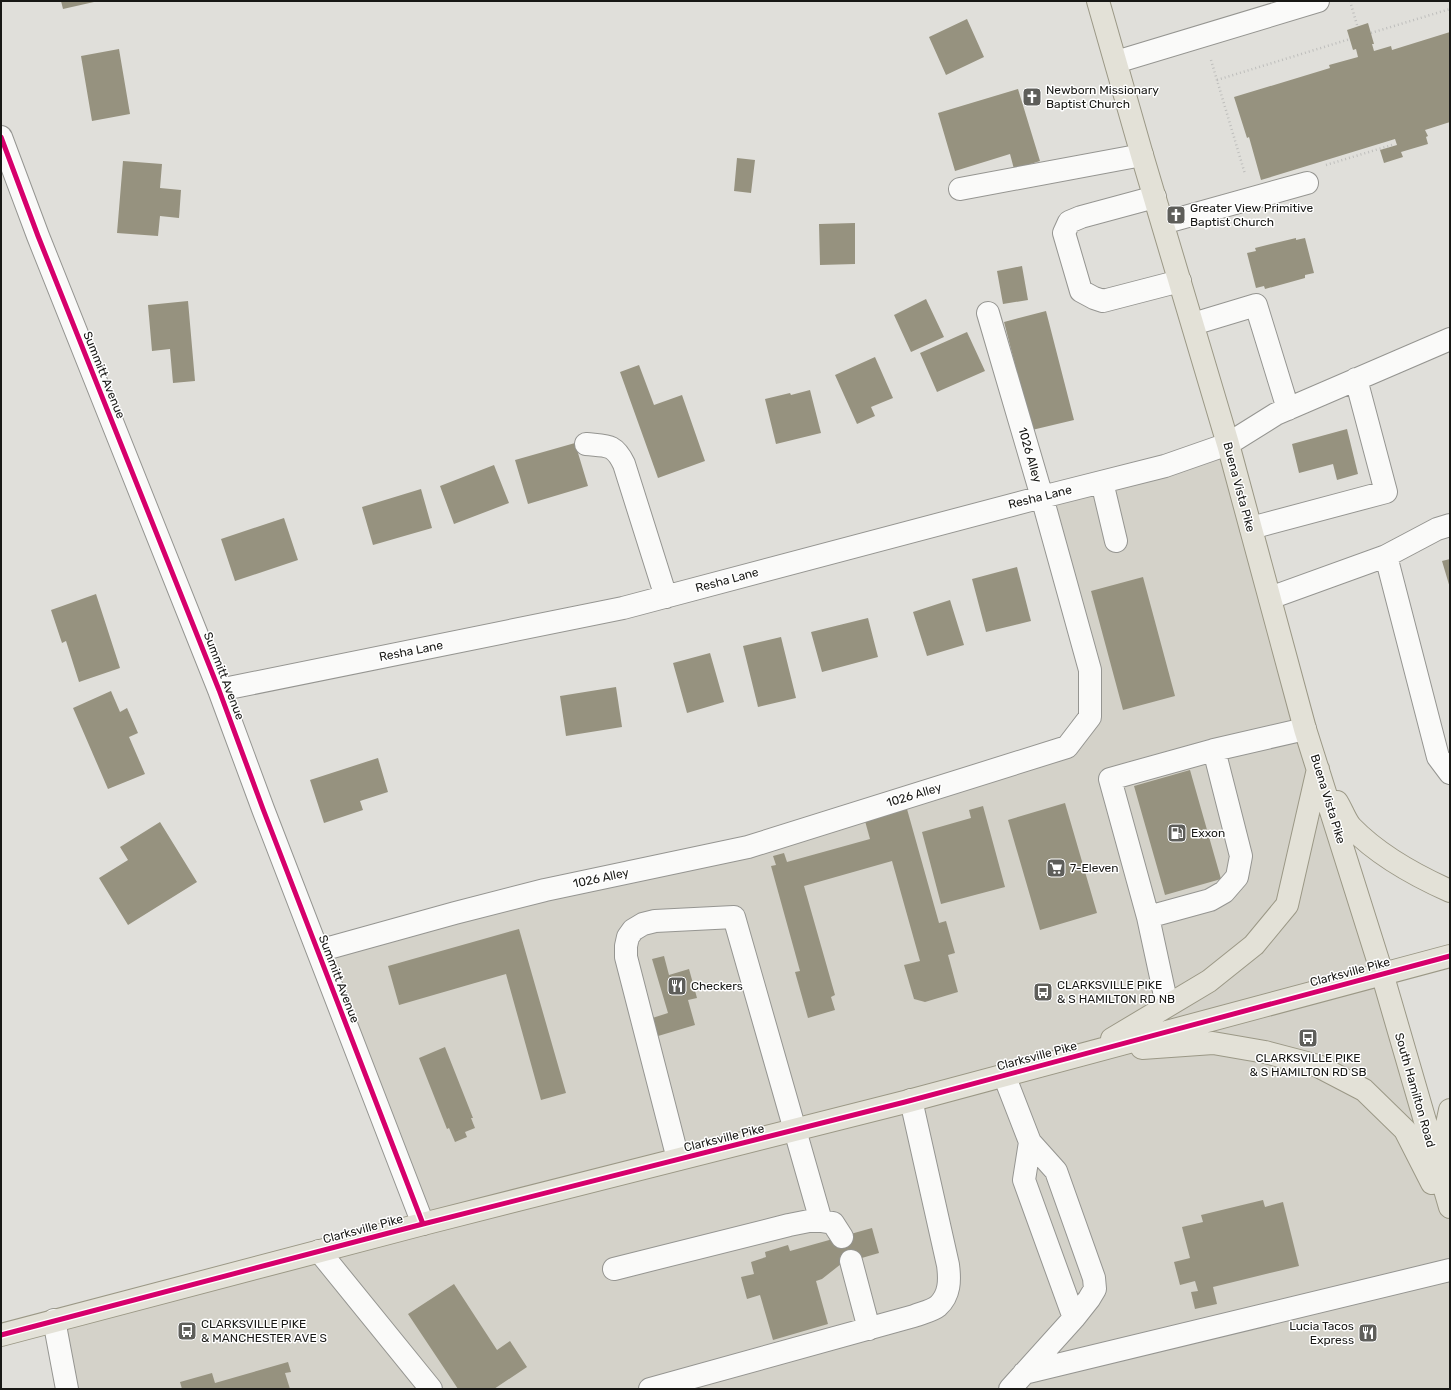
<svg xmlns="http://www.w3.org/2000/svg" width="1451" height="1390" font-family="Rubik,sans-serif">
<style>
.built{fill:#d4d2c9}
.building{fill:#96927f}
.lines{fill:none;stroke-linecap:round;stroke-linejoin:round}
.minor-casing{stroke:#959591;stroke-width:24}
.major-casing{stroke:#9b9886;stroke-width:24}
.path{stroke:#bebebc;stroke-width:2.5;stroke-dasharray:1 3;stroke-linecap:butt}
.minor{stroke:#fafaf9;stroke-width:22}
.major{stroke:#e3e1d7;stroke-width:22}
.cycleway-casing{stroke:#fff;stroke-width:8}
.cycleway{stroke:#d6006c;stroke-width:5}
.labels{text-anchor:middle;stroke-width:3;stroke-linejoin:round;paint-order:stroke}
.poi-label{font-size:12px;fill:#181815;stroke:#fff;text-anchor:start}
.street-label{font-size:12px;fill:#181815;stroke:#fff}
</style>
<rect width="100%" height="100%" fill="#e0dfda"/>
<path class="built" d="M1228,444l222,763v182h-1383l-13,-69 369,-96 -105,-273 430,-104 319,-100 23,-30 -48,-220z"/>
<path class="building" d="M61,1h33v1l-31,7z
M967,19l17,38 -38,18 -17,-38z
M1368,23l6,21h-2l2,7 17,-5 1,4 58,-18v90l-25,8 3,6 -2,1 2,7 -27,8 2,5 -19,6 -4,-13 17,-5 -2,-6 -134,41 -12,-43 -2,1 -13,-41 96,-29 -1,-3 29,-8 -2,-8 -3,1 -6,-20z
M119,49l11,65 -38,7 -11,-65z
M1018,89l22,72 -26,8 -4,-15 -55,17 -17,-58z
M737,158l18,2 -4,33 -17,-2z
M123,161l39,3 -2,24 21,2 -2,28 -19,-2 -2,20 -41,-3z
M855,223v41l-35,1 -1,-41z
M1296,238v2l9,-2 9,35 -9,2v3l-40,11 -1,-3 -8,2 -9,-35 9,-2 -1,-3z
M1022,266l6,34 -25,4 -6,-33z
M926,299l18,38 -33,15 -17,-37z
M188,301l7,80 -22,2 -3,-34 -18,2 -4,-46z
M1046,311l28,109 -42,10 -28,-108z
M967,332l18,39 -48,21 -17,-39z
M875,357l18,41 -22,9 4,9 -18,8 -22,-49z
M639,365l15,40 28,-10 23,66 -47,17 -38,-106z
M810,390l11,43 -45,11 -11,-45 25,-6 1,2z
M1347,429l11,45 -21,6 -4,-16 -34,9 -7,-29z
M575,443l13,43 -60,18 -13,-44z
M494,465l15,38 -55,21 -14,-38z
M421,489l11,39 -59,17 -11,-38z
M284,518l14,42 -63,21 -14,-42z
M1450,559v29l-8,-27z
M1017,567l14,54 -45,11 -14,-53z
M1143,577l32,119 -52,14 -32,-119z
M96,594l24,74 -41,14 -13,-41 -4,2 -11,-33z
M950,600l14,45 -37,11 -14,-44z
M868,618l10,39 -56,15 -11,-40z
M781,637l15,61 -38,9 -15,-61z
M710,653l14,49 -37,11 -14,-50z
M616,687l6,40 -56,9 -6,-40z
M111,691l9,21 7,-4 11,25 -9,4 16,37 -37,15 -35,-81z
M378,758l10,34 -28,9 3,9 -39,13 -14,-43z
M1190,770l31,109 -56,16 -31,-109z
M1065,803l32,110 -57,17 -32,-110z
M983,806l22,81 -64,17 -19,-72 49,-14 -2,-8z
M907,809l32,114 7,-2 9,32 -7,2 10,37 -33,10 -11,-3 -10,-34 16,-4 -28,-100 -88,25 31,109 -4,2 4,13 -27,8 -13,-46 5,-1 -29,-105 5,-1 -3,-9 11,-3 3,9 83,-23 -5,-18z
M160,822l37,60 -69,43 -29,-47 29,-18 -8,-13z
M519,929l47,164 -25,7 -35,-126 -107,31 -11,-39z
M664,956l5,19 20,-6 8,29 -9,2 7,25 -47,14 -5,-18 25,-8 -16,-54z
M445,1047l28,71h-2l4,10 -10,4 2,5 -12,5 -6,-14 -2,1 -28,-71z
M1263,1200l2,7 18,-5 16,64 -86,21 4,17 -22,5 -4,-17 7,-1 -3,-10 -15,4 -6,-23 16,-4 -8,-31 21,-5 -2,-7z
M872,1228l7,25 -38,11 -19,15 -6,2 12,43 -55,16 -13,-45 -13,4 -6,-22 13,-3 -3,-12 15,-5 -1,-5 23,-7 2,6z
M454,1284l43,66 13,-9 17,26 -33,22h-36l-50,-75z
M288,1362l3,10 -6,1 5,16h-108l-2,-7 32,-9 3,10z"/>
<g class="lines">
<g class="minor-casing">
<path id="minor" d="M1116,62l202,-61
M1,137l37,99 181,454 44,119 160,415
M960,189l182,-34
M1155,197l-74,20 -12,5 -5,11 17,58 13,7 9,3 77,-20
M1163,223l144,-40
M1193,324l63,-19 32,104
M586,444c20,2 28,-1 38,20l42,133
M1102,482l14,59
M1251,528l135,-36 -30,-113
M1386,556l52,201 12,16
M1270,598l116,-42 51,-27 13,-4
M219,690l404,-82 419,-111 123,-31 63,-22 48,-30 174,-75
M1148,917l62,-17 14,-8 13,-15 4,-21 -27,-106
M318,951l137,-38 90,-23 203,-43 319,-100 23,-30v-47l-48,-173 -54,-184
M1167,1005l-19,-88 -38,-138 104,-29 91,-21
M1004,1075l26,67 -6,38 50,138 -64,71
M1030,1142l26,29 38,107 1,11 -6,10 -15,19
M678,1159l-52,-202v-11l2,-9 5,-7 10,-6 12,-3 79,-4 87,304 12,2 9,14
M319,1251l112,138
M851,1261l18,68
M614,1269l175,-44 20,-4h12
M54,1320l13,69
M1024,1373l426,-103
M650,1389l264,-73c7,-3 18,-5 24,-10 12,-11 12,-26 10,-41l-37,-165"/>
</g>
<g class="major-casing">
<path id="major" d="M1098,1l44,154 86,289 77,285 77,244 68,234
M1337,802c5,8 8,18 14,25 27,28 63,48 99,64
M1112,1039l97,-58 45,-36 33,-40 31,-136
M1142,1048l71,-5 52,9 53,14 46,24 41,40 27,53
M1450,1110l-4,19 4,38
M1,1335l422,-111 482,-122 545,-146"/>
</g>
<path class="path" d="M1350,1l7,24
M1371,33l79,-24
M1211,60l34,114
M1217,80l133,-41
M1326,165l66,-20"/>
<use href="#minor" class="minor"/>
<use href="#major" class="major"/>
<g class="cycleway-casing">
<path id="cycleway" d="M1,137l37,99 181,454 44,119 160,415
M1,1335l422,-111 482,-122 545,-146"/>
</g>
<use href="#cycleway" class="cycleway"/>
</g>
<defs>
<g id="church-square" transform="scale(1)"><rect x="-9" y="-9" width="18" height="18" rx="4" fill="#5e5e5a" stroke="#fff"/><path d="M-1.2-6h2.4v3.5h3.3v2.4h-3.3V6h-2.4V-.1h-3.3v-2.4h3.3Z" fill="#fff"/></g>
<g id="fuel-square" transform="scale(1)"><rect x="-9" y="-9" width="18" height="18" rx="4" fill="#5e5e5a" stroke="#fff"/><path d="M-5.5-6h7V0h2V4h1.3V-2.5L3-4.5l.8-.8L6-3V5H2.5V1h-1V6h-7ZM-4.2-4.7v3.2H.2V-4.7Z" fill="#fff"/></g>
<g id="supermarket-square" transform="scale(1)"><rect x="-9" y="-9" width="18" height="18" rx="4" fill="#5e5e5a" stroke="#fff"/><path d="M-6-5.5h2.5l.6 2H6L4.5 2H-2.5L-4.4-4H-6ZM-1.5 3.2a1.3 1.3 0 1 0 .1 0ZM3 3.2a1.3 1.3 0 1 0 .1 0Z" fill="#fff"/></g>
<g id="restaurant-square" transform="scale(1)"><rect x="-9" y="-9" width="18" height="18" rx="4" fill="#5e5e5a" stroke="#fff"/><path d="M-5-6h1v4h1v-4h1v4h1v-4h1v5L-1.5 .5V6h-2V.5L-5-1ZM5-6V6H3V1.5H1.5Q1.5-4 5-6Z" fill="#fff"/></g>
<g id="bus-square" transform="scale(1)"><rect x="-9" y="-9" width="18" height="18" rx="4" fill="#5e5e5a" stroke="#fff"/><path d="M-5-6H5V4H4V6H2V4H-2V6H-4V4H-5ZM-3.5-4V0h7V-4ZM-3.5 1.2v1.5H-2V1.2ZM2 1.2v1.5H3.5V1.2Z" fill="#fff"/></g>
</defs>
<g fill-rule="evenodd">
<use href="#church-square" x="1032" y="97"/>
<use href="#church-square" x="1176" y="215"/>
<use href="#fuel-square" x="1177" y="833"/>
<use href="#supermarket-square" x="1056" y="868"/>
<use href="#restaurant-square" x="677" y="986"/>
<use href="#bus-square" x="1043" y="992"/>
<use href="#bus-square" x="1308" y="1038"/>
<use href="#bus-square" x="187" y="1331"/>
<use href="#restaurant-square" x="1368" y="1333"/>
</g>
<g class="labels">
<g class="poi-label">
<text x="1046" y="94">Newborn Missionary<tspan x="1046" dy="14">Baptist Church</tspan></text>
<text x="1190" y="212">Greater View Primitive<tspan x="1190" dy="14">Baptist Church</tspan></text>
<text x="1191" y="837">Exxon</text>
<text x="1070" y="872">7-Eleven</text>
<text x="1057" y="989">CLARKSVILLE PIKE<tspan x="1057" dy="14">&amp; S HAMILTON RD NB</tspan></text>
<text x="691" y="990">Checkers</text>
<text x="1308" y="1062" text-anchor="middle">CLARKSVILLE PIKE<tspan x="1308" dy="14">&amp; S HAMILTON RD SB</tspan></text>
<text x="201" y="1328">CLARKSVILLE PIKE<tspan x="201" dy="14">&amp; MANCHESTER AVE S</tspan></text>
<text x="1354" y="1330" text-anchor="end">Lucia Tacos<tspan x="1354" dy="14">Express</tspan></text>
</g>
<g class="street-label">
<text transform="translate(104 375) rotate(68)" y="4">Summitt Avenue</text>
<text transform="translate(1030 455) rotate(74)" y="4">1026 Alley</text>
<text transform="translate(1239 487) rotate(75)" y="4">Buena Vista Pike</text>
<text transform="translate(1040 497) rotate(-14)" y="4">Resha Lane</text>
<text transform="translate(727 580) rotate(-15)" y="4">Resha Lane</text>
<text transform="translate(411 651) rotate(-11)" y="4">Resha Lane</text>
<text transform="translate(224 676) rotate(69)" y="4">Summitt Avenue</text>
<text transform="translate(914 795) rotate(-17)" y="4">1026 Alley</text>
<text transform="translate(1328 799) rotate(73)" y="4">Buena Vista Pike</text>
<text transform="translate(601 878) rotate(-12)" y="4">1026 Alley</text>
<text transform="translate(1350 972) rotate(-15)" y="4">Clarksville Pike</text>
<text transform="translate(339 979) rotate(69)" y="4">Summitt Avenue</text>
<text transform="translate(1037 1056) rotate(-15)" y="4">Clarksville Pike</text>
<text transform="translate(1415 1090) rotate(74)" y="4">South Hamilton Road</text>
<text transform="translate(724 1138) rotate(-14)" y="4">Clarksville Pike</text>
<text transform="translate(363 1229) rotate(-15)" y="4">Clarksville Pike</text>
</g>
</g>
<rect width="1451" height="1390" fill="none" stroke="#181815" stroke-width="4"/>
</svg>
